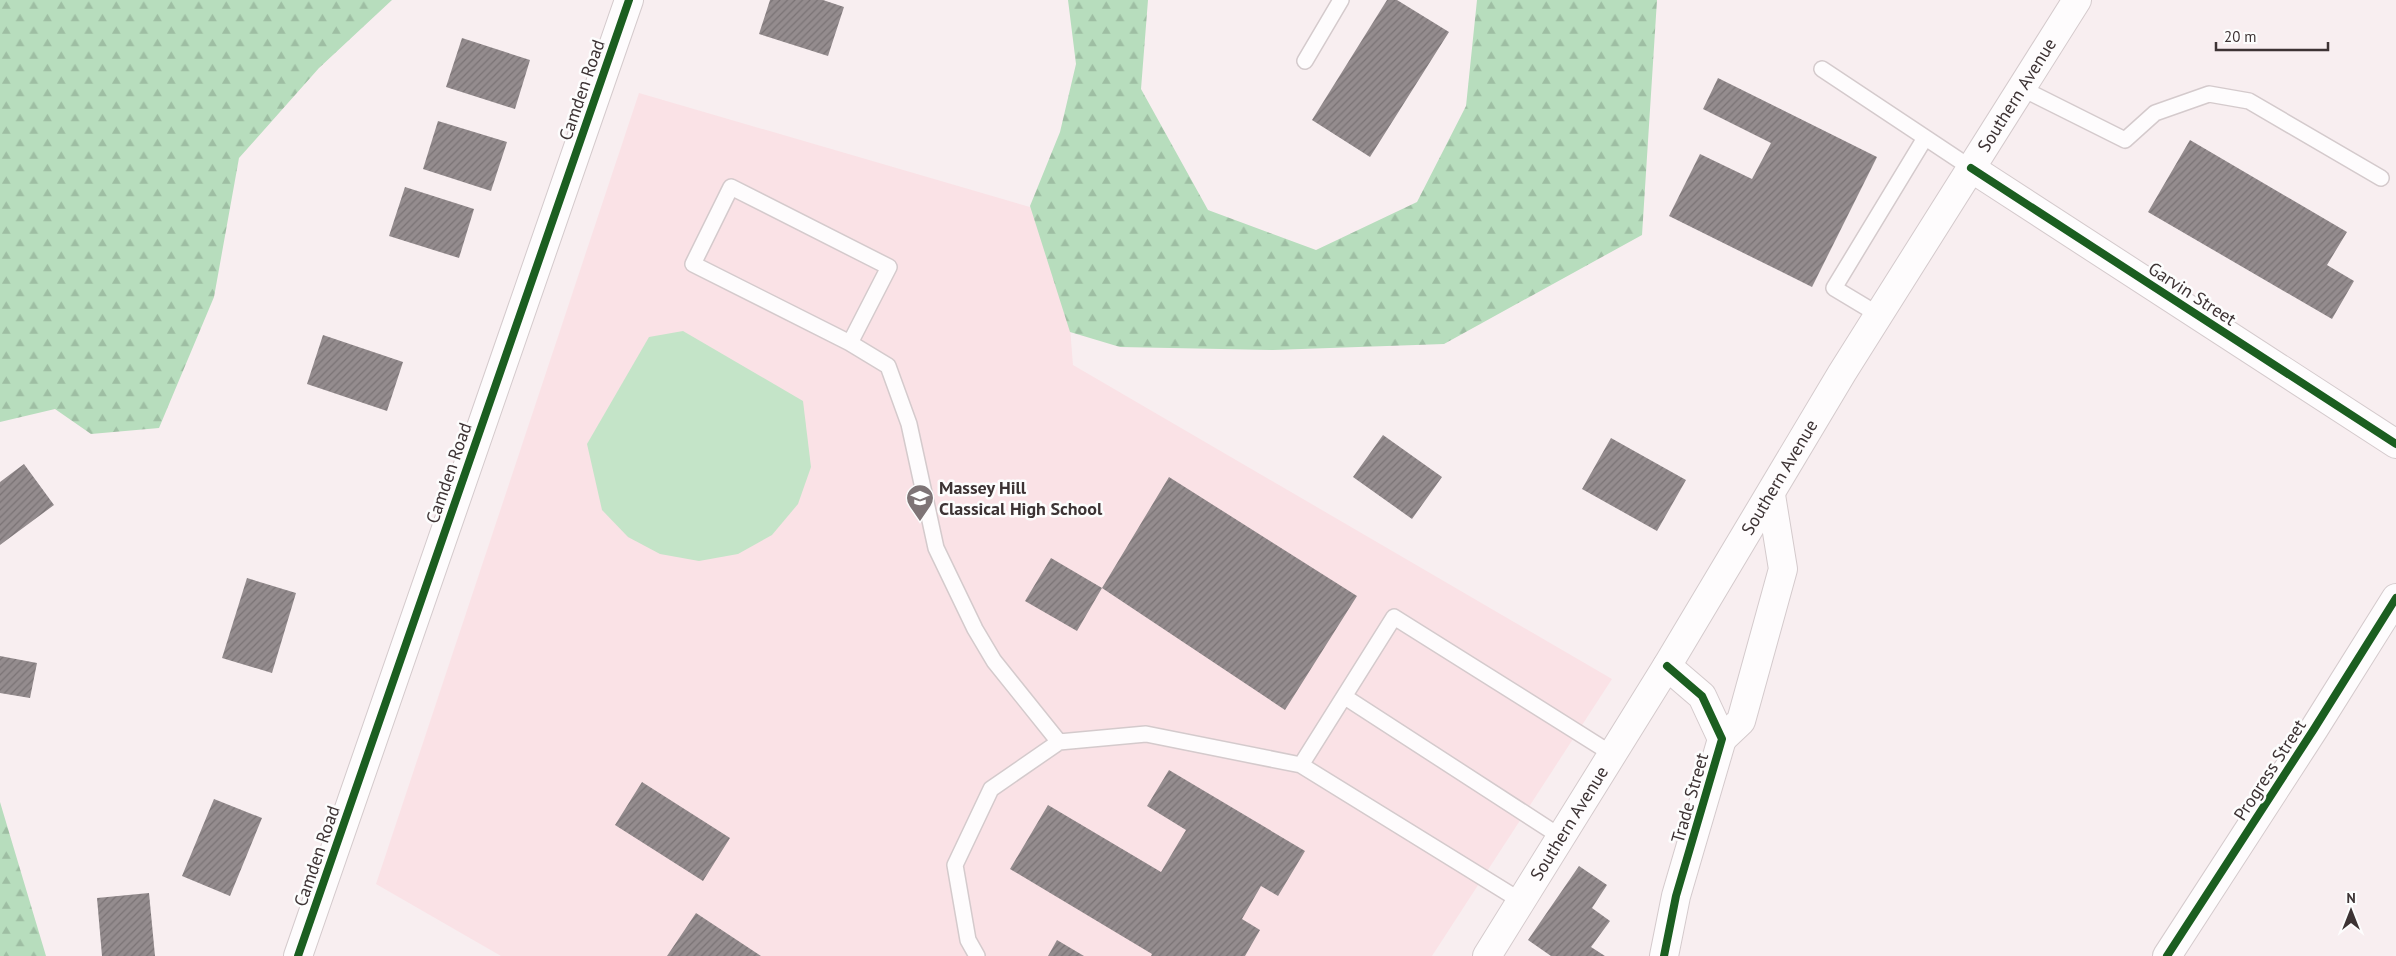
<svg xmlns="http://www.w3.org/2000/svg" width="2396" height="956" font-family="'PT Sans',sans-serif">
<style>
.built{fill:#fae2e6}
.forest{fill:url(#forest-firs)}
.pitch{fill:#c4e4c8}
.building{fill:url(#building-hatch)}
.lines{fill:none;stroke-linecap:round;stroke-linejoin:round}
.lane-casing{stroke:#d4cacc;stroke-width:18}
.street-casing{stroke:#d4cacc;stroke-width:30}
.secondary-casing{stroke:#d4cacc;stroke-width:30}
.lane{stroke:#fefcfd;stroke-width:15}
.street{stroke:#fefcfd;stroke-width:28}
.secondary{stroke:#fefcfd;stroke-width:28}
.cycleway-casing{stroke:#fdfdfd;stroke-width:11}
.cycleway{stroke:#1b5e20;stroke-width:8}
.labels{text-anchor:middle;stroke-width:5;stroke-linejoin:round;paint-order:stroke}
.street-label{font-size:18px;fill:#3d3334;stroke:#fdfdfd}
.poi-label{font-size:18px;font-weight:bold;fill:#3d3334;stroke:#fdfdfd;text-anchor:start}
</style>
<defs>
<pattern id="forest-firs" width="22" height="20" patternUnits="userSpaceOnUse" patternTransform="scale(1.25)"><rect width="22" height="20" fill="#b7ddbd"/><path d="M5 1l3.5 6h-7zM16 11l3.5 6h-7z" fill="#9ebea3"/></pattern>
<pattern id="building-hatch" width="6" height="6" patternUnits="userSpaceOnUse" patternTransform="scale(1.25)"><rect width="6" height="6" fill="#948c8e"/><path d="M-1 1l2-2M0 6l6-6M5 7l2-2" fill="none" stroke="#7a7375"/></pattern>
</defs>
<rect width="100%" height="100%" fill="#f8eef0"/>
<path class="built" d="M639,93l422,123 12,149 539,314 -180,277h-931l-125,-72z"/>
<path class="forest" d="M0,0h392l-73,68 -80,90 -25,139 -55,131 -68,6 -36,-25 -55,13z
M1068,0h80l-7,89 67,121 108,40 101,-48 49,-96 11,-106h180l-15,235 -198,109 -171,6 -153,-3 -50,-15 -40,-126 30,-74 16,-68z
M0,802l46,154h-46z"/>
<path class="pitch" d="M683,331l120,70 8,66 -13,37 -26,31 -34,19 -39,7 -39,-7 -32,-17 -26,-27 -15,-66 62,-107z"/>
<path class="building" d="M770,0h53l21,7 -16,49 -69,-22z
M1387,0h10l52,32 -79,125 -58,-37z
M462,38l68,22 -15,49 -69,-22z
M1718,78l159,79 -65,130 -143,-71 31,-62 52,25 19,-36 -68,-34z
M438,121l69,21 -16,49 -68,-22z
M2190,140l157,92 -20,33 27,16 -22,38 -184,-107z
M405,187l69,22 -15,49 -70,-22z
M323,335l80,27 -16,49 -80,-27z
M1383,435l59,42 -30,42 -59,-42z
M1611,438l75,42 -29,51 -75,-42z
M24,464l30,41 -54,40v-63z
M1169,477l188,119 -72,114 -183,-122z
M1051,558l51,30 -25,43 -52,-30z
M247,578l49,15 -24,80 -50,-15z
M0,656l37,7 -7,35 -30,-5z
M1169,770l136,81 -27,45 -17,-10 -19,33 18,11 -15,26h-94l1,-2 -142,-85 38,-64 113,67 25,-42 -39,-24z
M642,782l88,56 -27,43 -88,-56z
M214,799l48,19 -32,78 -48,-20z
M1579,866l28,19 -15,23 18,13 -19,26 14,9h-54l-23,-16z
M149,893l6,63h-53l-5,-58z
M696,913l65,43h-94z
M1057,940l27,16h-36z"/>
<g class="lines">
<g class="lane-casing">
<path id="lane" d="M1305,61l36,-61
M1822,69l149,99
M2021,88l104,52 30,-27 54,-19 40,7 132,77
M731,187l158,80 -39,76 -157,-79z
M1879,315l-45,-27 91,-150
M850,343l38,23 21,58 27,124 39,81 19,32 65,81
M1345,697l216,140
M1301,765l93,-148 218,137
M977,956l-9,-16 -13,-75 36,-76 68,-47 87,-8 155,31 220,136"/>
</g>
<g class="street-casing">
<path id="street" d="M1971,168l425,276
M2167,956l147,-227 82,-131"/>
</g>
<g class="secondary-casing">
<g id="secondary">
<path d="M1722,739l19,-18 42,-152 -12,-74"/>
<path d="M298,956l331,-956"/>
<path id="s1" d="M1487,956l180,-290 175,-293 235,-373"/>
<path d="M1664,956l12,-60 46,-157 -20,-43 -35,-30"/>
</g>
</g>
<use href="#lane" class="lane"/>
<use href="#street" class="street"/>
<use href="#secondary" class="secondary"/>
<g class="cycleway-casing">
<path id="cycleway" d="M1971,168l425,276
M298,956l331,-956
M1664,956l12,-60 46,-157 -20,-43 -35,-30
M2167,956l147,-227 82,-131"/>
</g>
<use href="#cycleway" class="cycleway"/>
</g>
<defs>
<g id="school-pin" transform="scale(1.4375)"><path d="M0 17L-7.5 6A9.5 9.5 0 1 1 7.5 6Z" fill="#7e7476" stroke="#fdfdfd"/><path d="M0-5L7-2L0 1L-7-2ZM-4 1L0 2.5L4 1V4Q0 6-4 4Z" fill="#fff"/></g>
</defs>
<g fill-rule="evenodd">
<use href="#school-pin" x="920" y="498"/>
</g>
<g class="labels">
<g class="street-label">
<text transform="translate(582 90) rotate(-71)" y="6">Camden Road</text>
<text dy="6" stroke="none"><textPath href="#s1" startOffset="1011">Southern Avenue</textPath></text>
<text transform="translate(2192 294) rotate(33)" y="6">Garvin Street</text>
<text transform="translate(449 473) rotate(-71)" y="6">Camden Road</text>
<text dy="6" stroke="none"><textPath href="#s1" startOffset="561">Southern Avenue</textPath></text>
<text transform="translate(2270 770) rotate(-57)" y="6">Progress Street</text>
<text transform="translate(1690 798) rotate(-74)" y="6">Trade Street</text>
<text dy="6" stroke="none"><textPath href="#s1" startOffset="156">Southern Avenue</textPath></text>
<text transform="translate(317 856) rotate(-71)" y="6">Camden Road</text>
</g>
<g class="poi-label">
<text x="939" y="494">Massey Hill<tspan x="939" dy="21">Classical High School</tspan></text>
</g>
</g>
<g transform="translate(2351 911)" stroke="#fdfdfd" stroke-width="4" paint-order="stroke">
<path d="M0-4L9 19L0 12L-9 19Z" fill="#3d3334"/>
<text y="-8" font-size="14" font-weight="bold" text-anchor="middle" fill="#3d3334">N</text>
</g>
<path d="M2216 42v8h112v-8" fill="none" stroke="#3d3334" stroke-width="2.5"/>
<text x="2224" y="42" font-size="15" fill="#3d3334" stroke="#fdfdfd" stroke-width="4" paint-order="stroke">20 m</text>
</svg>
